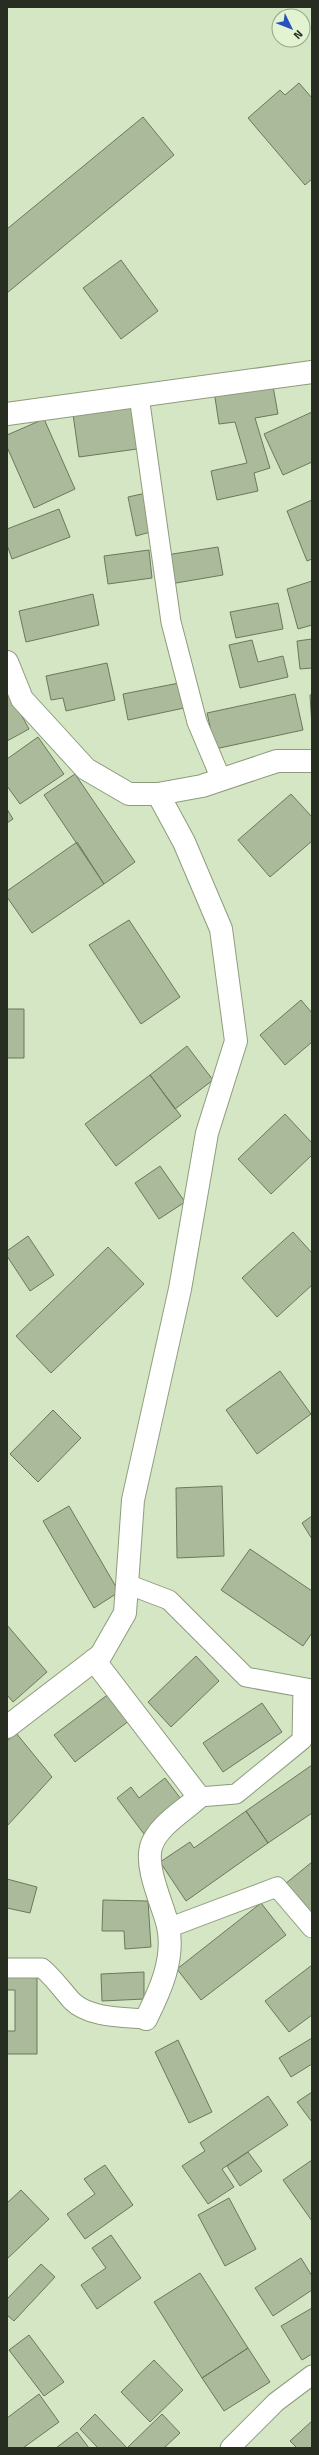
<svg xmlns="http://www.w3.org/2000/svg" width="319" height="2455" font-family="'Titillium Web',sans-serif">
<style>
.building{fill:#aaba9a;stroke:#6a795b}
.lines{fill:none;stroke-linecap:round;stroke-linejoin:round}
.service-casing{stroke:#8d9c7d;stroke-width:21}
.minor-casing{stroke:#8d9c7d;stroke-width:24}
.service{stroke:#fff;stroke-width:19}
.minor{stroke:#fff;stroke-width:22}
</style>
<rect width="100%" height="100%" fill="#d5e6c4"/>
<path class="building" d="M299,83l13,15v81l-7,6 -57,-67 32,-28 5,5z
M143,117l31,38 -167,138v-64z
M121,260l37,51 -37,28 -38,-51z
M272,381l6,33 -23,4 15,50 -16,5 4,18 -41,9 -6,-29 36,-8 -12,-41 -16,2 -5,-33z
M131,405l6,44 -58,8 -6,-43z
M312,412v50l-29,13 -19,-41z
M44,419l31,70 -41,19 -27,-61v-12z
M146,493l8,38 -18,5 -8,-39z
M312,500v59l-5,2 -20,-50z
M59,509l11,28 -58,22 -5,-14v-16z
M218,547l5,28 -53,9 -4,-29z
M149,550l3,28 -44,6 -4,-28z
M312,581v44l-14,4 -11,-40z
M93,594l6,31 -73,17 -7,-31z
M278,603l5,26 -47,9 -6,-26z
M312,639v29l-12,1 -3,-28z
M252,640l6,22 25,-6 5,21 -48,11 -11,-43z
M107,663l8,37 -49,11 -3,-13 -12,2 -5,-24z
M179,683l5,25 -56,12 -5,-26z
M7,689l22,40 -22,12z
M295,694l8,36 -88,19 -8,-36z
M312,694v33l-2,-32z
M38,737l26,37 -44,30 -13,-18v-27z
M75,774l60,88 -31,22 -60,-89z
M291,794l21,23v24l-42,36 -32,-37z
M7,809l6,10 -6,4z
M77,842l27,42 -72,49 -25,-36v-6z
M129,920l51,77 -39,27 -52,-79z
M301,1000l11,13v29l-27,23 -25,-30z
M7,1009h17v49h-17z
M187,1046l26,34 -38,29 -25,-34z
M150,1075l31,41 -65,50 -31,-42z
M285,1114l27,29v12l-41,39 -33,-35z
M160,1166l25,36 -26,17 -24,-36z
M293,1232l19,21v32l-35,32 -35,-39z
M28,1236l26,39 -24,16 -23,-35v-5z
M108,1247l36,37 -93,89 -35,-37z
M280,1371l31,43 -54,40 -31,-44z
M53,1410l28,28 -43,44 -28,-28z
M222,1486l2,70 -47,2 -1,-70z
M69,1506l50,86 -25,16 -51,-87z
M312,1516v23l-10,-16z
M250,1549l62,42v42l-9,13 -82,-56z
M7,1625l40,47 -34,30 -6,-7z
M196,1656l23,25 -48,46 -23,-25z
M110,1693l20,27 -55,42 -21,-27z
M262,1703l20,29 -59,40 -20,-29z
M16,1733l36,44 -45,49v-85z
M312,1765v48l-44,30 -22,-32z
M165,1778l19,25 -40,31 -27,-36 14,-11 8,11z
M246,1811l22,32 -82,58 -26,-39 30,-20 4,6z
M312,1862v52l-27,-30z
M7,1879l30,8 -7,26 -23,-5z
M103,1900l45,1 3,46 -26,2 -1,-18h-22z
M261,1903l25,32 -85,65 -24,-31z
M312,1965v50l-23,17 -24,-31z
M7,1971h30v83h-30v-23h8v-41h-8z
M144,1972v27l-42,2 -1,-27z
M312,2038v26l-21,13 -12,-19z
M178,2040l34,72 -23,11 -34,-71z
M312,2092v30l-15,-20z
M268,2096l20,29 -66,44 12,18 -26,17 -26,-38 23,-15 -5,-8z
M248,2152l14,19 -22,15 -13,-20z
M312,2160v61l-29,-41z
M105,2165l28,40 -48,34 -18,-25 28,-20 -11,-15z
M21,2190l28,29 -42,40v-56z
M229,2198l27,51 -31,17 -27,-51z
M111,2235l30,43 -44,31 -16,-24 25,-17 -14,-20z
M301,2258l11,18v14l-39,26 -18,-28z
M41,2264l14,13 -41,44 -7,-6v-16z
M200,2273l48,75 -46,30 -48,-76z
M312,2308v46l-10,6 -21,-34z
M29,2335l35,47 -20,14 -35,-46z
M248,2348l22,34 -46,29 -22,-33z
M154,2360l29,30 -33,32 -29,-30z
M39,2394l20,28 -36,26h-16v-30z
M95,2414l32,34 35,-34 18,19 -16,15h-66l-18,-19z
M312,2421v27h-15l-7,-7z
M77,2432l12,16h-33z"/>
<g class="lines">
<g class="service-casing">
<path id="service" d="M139,396l32,226 26,100 24,57
M127,1584l42,16 77,77 66,12
M199,1797l37,-3 66,-54 1,-52
M168,1928l109,-41 35,41
M7,1968h35c12,10 20,22 30,33 17,17 51,16 74,18
M230,2448l46,-46 36,-27"/>
</g>
<g class="minor-casing">
<path id="minor" d="M7,414l305,-42
M7,662l15,37 64,70 43,25h29l44,-8 75,-25h35
M94,1660l105,137c-15,14 -42,29 -48,50 -6,22 12,58 17,79 7,33 -8,65 -22,93
M7,1727l94,-72 24,-42 8,-113 47,-211 27,-156 29,-92 -15,-112 -37,-87 -26,-48"/>
</g>
<use href="#service" class="service"/>
<use href="#minor" class="minor"/>
</g>
<rect width="319" height="2455" fill="none" stroke="#272d20" stroke-width="16"/>
<g transform="translate(291 28) rotate(133)"><circle r="19" fill="#e2f3d1" stroke="#97a48a"/>
<path d="M0-3L7 15L0 10L-7 15Z" fill="#2850bf"/>
<text y="-6" font-size="11" font-weight="bold" text-anchor="middle" fill="#272d20">N</text>
</g>
</svg>
